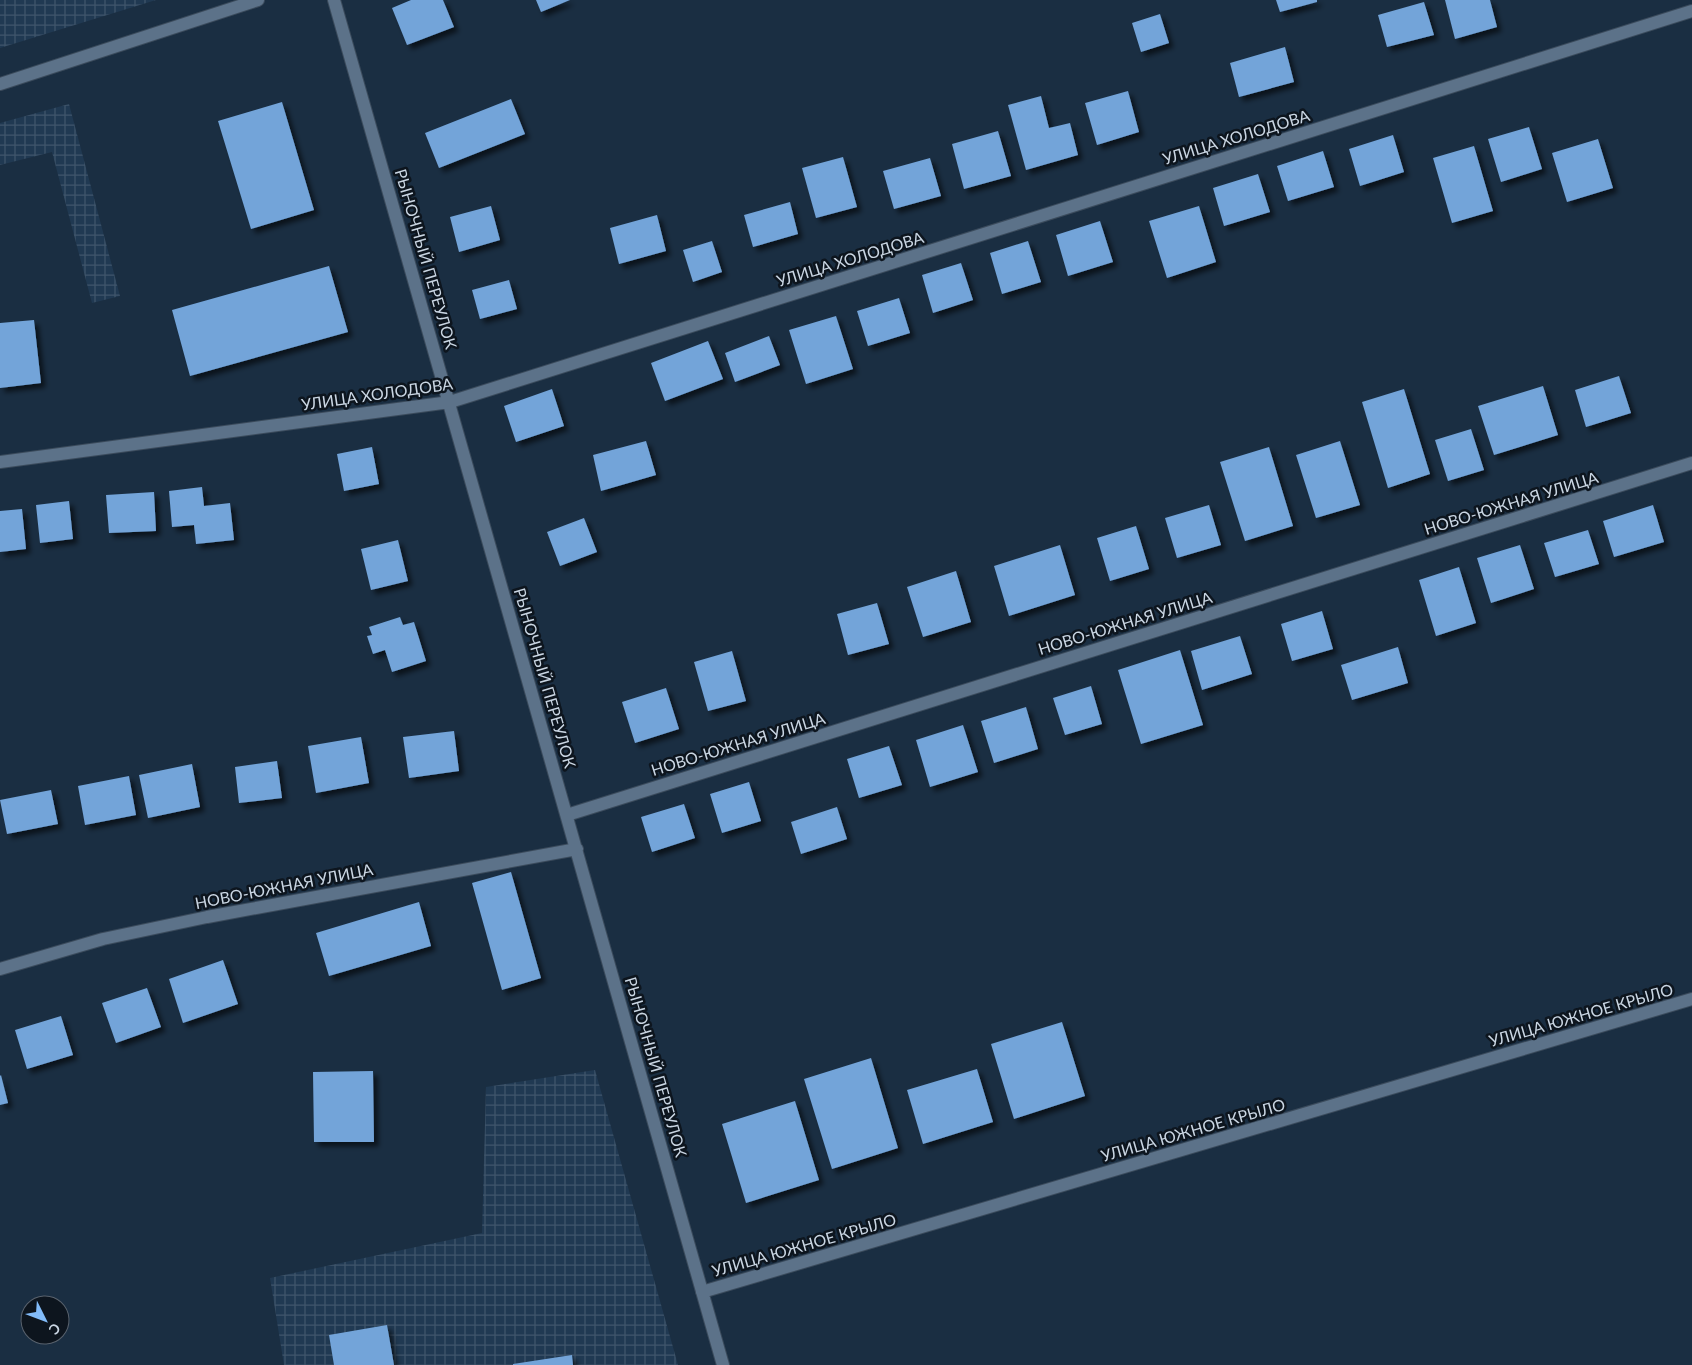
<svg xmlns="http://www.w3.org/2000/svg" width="1692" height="1365" font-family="Lato,sans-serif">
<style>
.industrial{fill:url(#industrial-grid)}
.building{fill:#73a4d9;filter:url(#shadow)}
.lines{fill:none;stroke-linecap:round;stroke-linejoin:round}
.minor-casing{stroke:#3b4b5c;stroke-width:14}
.minor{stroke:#5c7289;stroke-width:12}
.labels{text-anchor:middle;stroke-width:5;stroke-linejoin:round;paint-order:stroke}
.street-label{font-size:16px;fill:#cad6e3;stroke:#0d151e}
</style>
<defs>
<pattern id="industrial-grid" width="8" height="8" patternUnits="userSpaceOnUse" patternTransform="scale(1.25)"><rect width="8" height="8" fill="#203952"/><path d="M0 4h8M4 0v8" fill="none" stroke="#3f556b"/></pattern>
<filter id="shadow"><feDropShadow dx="4.5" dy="4.5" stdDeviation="2.5" flood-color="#0009"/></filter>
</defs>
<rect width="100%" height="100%" fill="#1a2e42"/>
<path class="industrial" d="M0,0h156l-156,48z
M69,104l51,192 -28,7 -40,-151 -52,13v-42z
M595,1070l83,295h-394l-14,-87 212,-45 4,-146z"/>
<path class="building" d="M411,0h32l11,27 -47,18 -15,-37z
M536,0h34l-29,12z
M1276,0h41v2l-37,10z
M1445,0h45l7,27 -42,12z
M1424,2l10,33 -47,12 -9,-32z
M1160,14l9,29 -28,9 -9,-29z
M1285,47l9,35 -55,15 -9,-34z
M1128,91l11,41 -42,13 -12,-42z
M1041,96l8,32 21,-5 8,32 -52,15 -18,-65z
M511,99l14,35 -86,34 -14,-35z
M282,102l32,108 -63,19 -33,-108z
M1529,127l13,42 -41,13 -13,-43z
M998,131l13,45 -47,13 -12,-45z
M1393,135l11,37 -44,14 -11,-37z
M1598,139l15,49 -46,14 -15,-49z
M1474,146l19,65 -41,12 -19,-65z
M1323,151l11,36 -46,14 -11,-35z
M843,157l14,50 -41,11 -14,-50z
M930,158l11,38 -47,13 -11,-38z
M1258,174l12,38 -46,14 -11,-38z
M790,202l8,32 -45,13 -9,-32z
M491,206l9,34 -41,12 -9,-35z
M1199,206l17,56 -49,16 -18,-57z
M657,215l9,36 -47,13 -9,-36z
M1100,221l13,41 -45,14 -12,-41z
M712,241l10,31 -29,10 -10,-32z
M1028,241l13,41 -39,12 -12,-41z
M961,263l12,37 -40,13 -11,-38z
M329,266l19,66 -158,44 -18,-66z
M509,280l8,29 -37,10 -8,-29z
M899,298l11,35 -42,13 -11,-35z
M836,316l17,53 -47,15 -17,-54z
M34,320l7,63 -41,5v-65z
M769,336l11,29 -45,17 -10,-29z
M708,341l15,38 -58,22 -14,-38z
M1619,376l12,37 -45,14 -11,-37z
M1543,386l15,49 -64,20 -16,-49z
M552,389l12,37 -48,16 -12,-36z
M1404,389l26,85 -42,14 -26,-86z
M1471,429l13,41 -36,11 -13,-41z
M646,441l10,34 -55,16 -8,-36z
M1340,441l20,64 -44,13 -20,-63z
M372,447l7,37 -35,7 -7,-37z
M1269,447l24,79 -48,15 -25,-79z
M202,487l2,19 26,-3 4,37 -38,4 -2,-19 -22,2 -3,-36z
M154,492l2,39 -47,2 -3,-38z
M69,501l4,38 -33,4 -4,-38z
M1209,505l12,40 -44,13 -12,-40z
M1653,505l11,37 -50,15 -11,-36z
M22,509l4,40 -26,3v-41z
M584,518l13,34 -37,14 -13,-34z
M1136,526l13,43 -39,12 -13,-43z
M1588,530l11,34 -44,13 -11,-34z
M398,540l10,41 -37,9 -10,-41z
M1060,545l15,50 -66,21 -15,-50z
M1520,545l14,44 -43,14 -14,-45z
M1459,567l17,56 -40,13 -17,-56z
M956,571l15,51 -48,15 -16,-50z
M877,603l12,41 -41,11 -11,-41z
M1322,611l11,38 -41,12 -11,-37z
M400,617l3,8 11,-3 12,39 -34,11 -7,-22 -12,4 -6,-18 5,-1 -3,-8z
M1240,636l12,38 -50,16 -11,-39z
M1398,647l10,36 -56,17 -11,-35z
M1180,650l23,75 -62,19 -23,-74z
M732,651l14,50 -38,10 -14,-49z
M1091,686l11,38 -37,11 -12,-37z
M666,688l13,41 -44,14 -13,-41z
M1026,707l12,42 -44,14 -13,-42z
M963,725l15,47 -48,15 -14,-47z
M454,731l5,40 -50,7 -6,-41z
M361,737l8,46 -53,10 -8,-47z
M889,746l13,39 -43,13 -12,-39z
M277,761l5,37 -43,5 -4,-36z
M192,764l8,43 -52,11 -9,-43z
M129,776l7,39 -51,10 -7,-39z
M749,782l12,39 -39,12 -12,-39z
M51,790l7,34 -51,10 -7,-34z
M684,804l11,34 -43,14 -11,-35z
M837,807l10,32 -46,15 -10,-32z
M511,872l30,106 -39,12 -30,-107z
M419,902l12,44 -102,30 -13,-43z
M223,960l15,44 -55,19 -14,-44z
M147,988l14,39 -45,16 -14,-40z
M61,1016l12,39 -46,14 -12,-39z
M1062,1022l23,74 -71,23 -23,-75z
M871,1058l27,90 -66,21 -28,-90z
M977,1069l16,53 -70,22 -16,-54z
M373,1071l1,71h-60l-1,-70z
M1,1075l7,28 -8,2v-29z
M795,1101l24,79 -73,23 -24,-79z
M387,1325l7,40h-60l-5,-30z
M572,1355l1,10h-60v-1z"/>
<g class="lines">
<g class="minor-casing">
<path id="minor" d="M334,0l389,1365
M0,84l258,-84
M0,462l450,-60 1242,-391
M567,815l1125,-352
M0,969l103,-30 104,-22 370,-68
M702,1292l990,-293"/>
</g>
<use href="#minor" class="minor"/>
</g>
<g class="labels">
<g class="street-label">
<text transform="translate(1236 137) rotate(-17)" y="6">УЛИЦА ХОЛОДОВА</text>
<text transform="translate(426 259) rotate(74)" y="6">РЫНОЧНЫЙ ПЕРЕУЛОК</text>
<text transform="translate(850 259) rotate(-17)" y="6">УЛИЦА ХОЛОДОВА</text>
<text transform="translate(377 394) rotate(-8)" y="6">УЛИЦА ХОЛОДОВА</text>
<text transform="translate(1511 503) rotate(-17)" y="6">НОВО-ЮЖНАЯ УЛИЦА</text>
<text transform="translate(1125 623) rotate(-17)" y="6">НОВО-ЮЖНАЯ УЛИЦА</text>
<text transform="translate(545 678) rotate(74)" y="6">РЫНОЧНЫЙ ПЕРЕУЛОК</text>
<text transform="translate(738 744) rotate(-17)" y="6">НОВО-ЮЖНАЯ УЛИЦА</text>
<text transform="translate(284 886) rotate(-11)" y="6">НОВО-ЮЖНАЯ УЛИЦА</text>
<text transform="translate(1581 1015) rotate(-16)" y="6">УЛИЦА ЮЖНОЕ КРЫЛО</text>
<text transform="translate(656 1067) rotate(74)" y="6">РЫНОЧНЫЙ ПЕРЕУЛОК</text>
<text transform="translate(1193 1130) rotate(-16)" y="6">УЛИЦА ЮЖНОЕ КРЫЛО</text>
<text transform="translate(804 1245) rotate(-16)" y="6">УЛИЦА ЮЖНОЕ КРЫЛО</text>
</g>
</g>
<g transform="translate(45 1320) rotate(132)"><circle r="24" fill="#0d151e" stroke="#59626d"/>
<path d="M0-4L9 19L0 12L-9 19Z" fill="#82bcfa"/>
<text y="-8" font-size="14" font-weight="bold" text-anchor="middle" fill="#cad6e3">С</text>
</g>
</svg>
